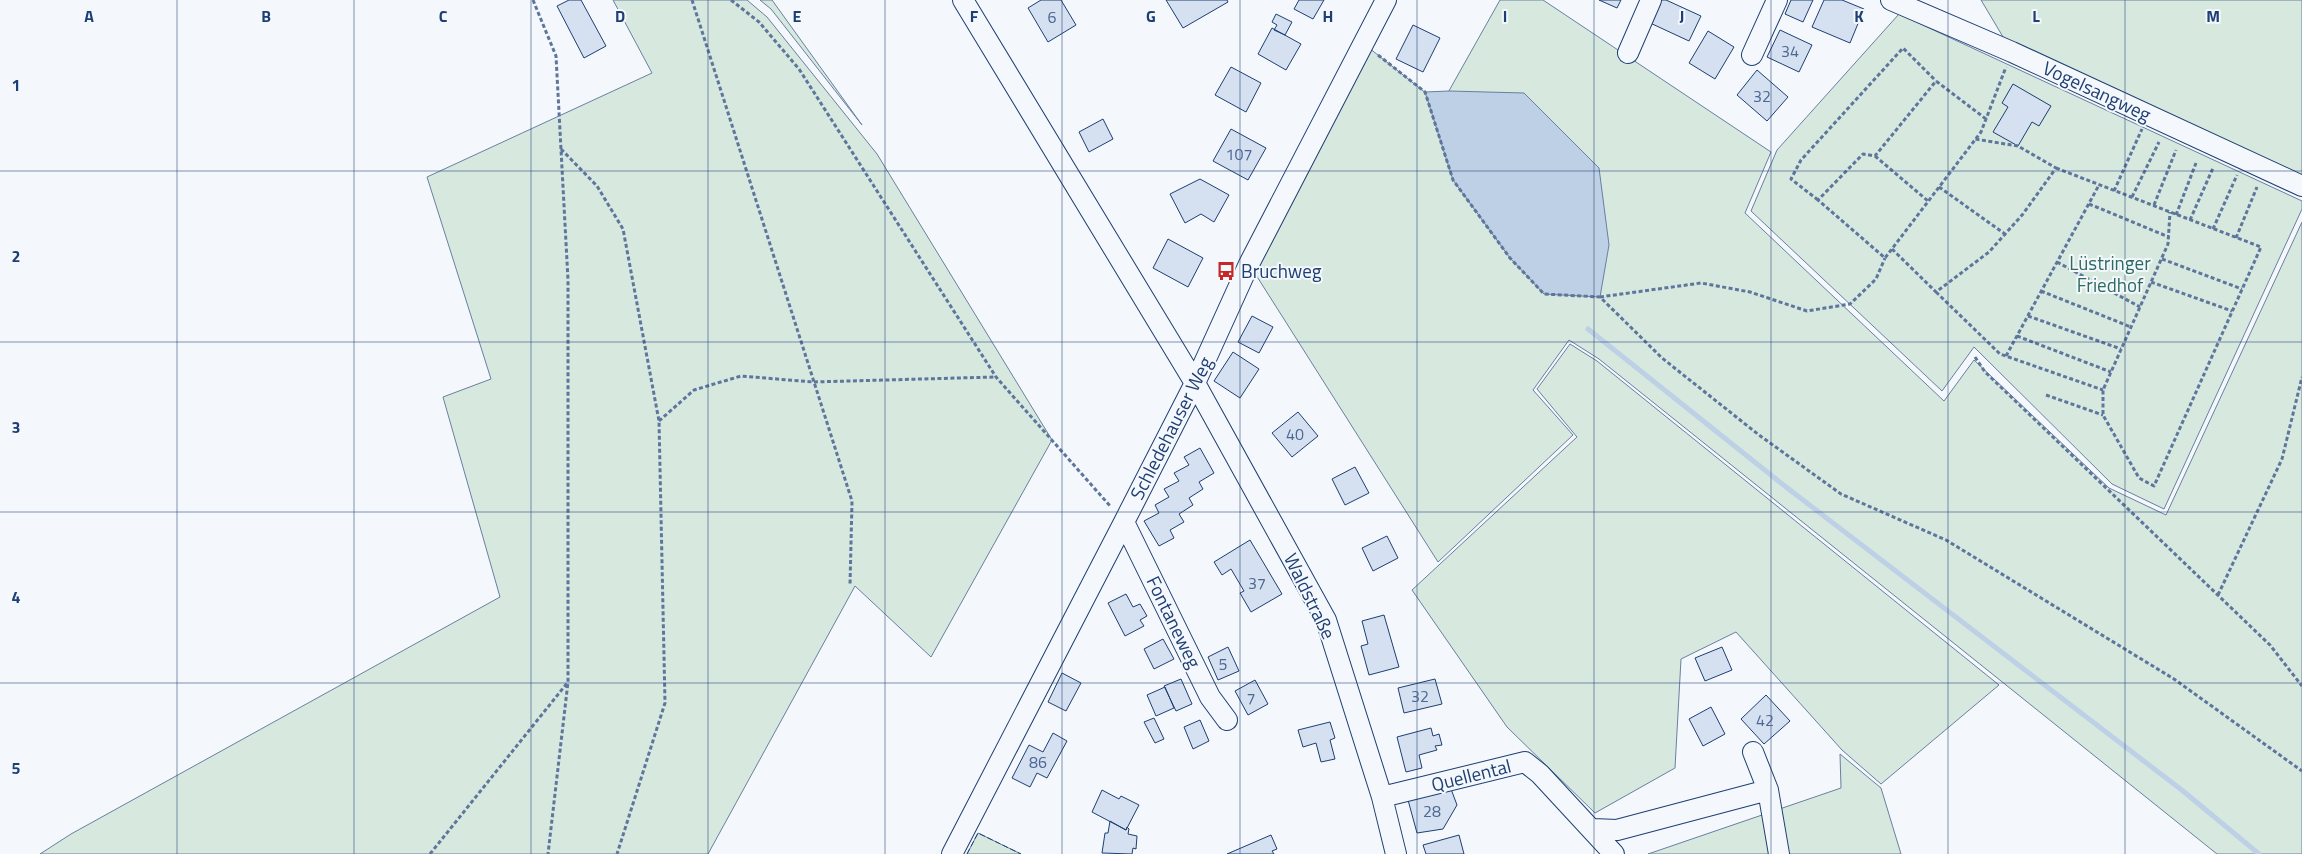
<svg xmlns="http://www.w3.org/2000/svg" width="2302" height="854" font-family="'Titillium Web',sans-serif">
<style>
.green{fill:#d7e8df;stroke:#687fa3}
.water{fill:#bed0e5;stroke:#687fa3}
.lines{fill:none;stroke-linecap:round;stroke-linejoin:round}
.stream{stroke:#bed0e5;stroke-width:5}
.building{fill:#d5e0f0;stroke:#1d3f73}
.minor-casing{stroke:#1d3f73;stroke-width:22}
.path{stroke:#5e769c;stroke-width:3;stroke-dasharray:4 2.5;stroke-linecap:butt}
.minor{stroke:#f4f7fb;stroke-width:20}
.fence{stroke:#1d3f73;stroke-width:1;stroke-dasharray:6 2.5;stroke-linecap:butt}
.grid{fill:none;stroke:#1d3f73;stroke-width:1;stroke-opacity:0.55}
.labels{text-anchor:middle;stroke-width:4;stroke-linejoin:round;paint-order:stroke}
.number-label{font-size:16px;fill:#4b6792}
.street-label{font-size:19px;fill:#1d3f73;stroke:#f4f7fb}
.park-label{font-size:19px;fill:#2c6c60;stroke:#f4f7fb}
.poi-label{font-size:19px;fill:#1d3f73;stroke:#f4f7fb;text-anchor:start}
.grid-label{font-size:16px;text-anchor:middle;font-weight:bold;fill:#1d3f73;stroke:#f4f7fb;stroke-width:4;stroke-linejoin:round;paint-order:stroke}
</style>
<rect width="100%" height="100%" fill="#f4f7fb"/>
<path class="green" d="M613,0h134l20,17 110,137 175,286 -121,217 -76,-71 -147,268h-668l31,-20 429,-237 -57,-200 48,-18 -64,-202 225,-104z
M760,0h12l90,125 -91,-116z
M1500,0h43l228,152 -26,61 199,188 30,-41 135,128 57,27 136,-293v632h-85l-618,-495 -30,-19 -36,50 40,45 -135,127 -189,-298 115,-220 77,61z
M1981,0h321v186l-290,-134z
M1899,14l403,187v8l-138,300 -52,-25 -138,-137 -32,44 -191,-180 26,-61z
M1570,344l27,17 402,324 -118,99 -39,-34 -106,-118 -55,27 -6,109 -80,45 -88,-86 -95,-137 165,-153 -40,-48z
M1840,754l41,34 20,66h-253l193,-66z
M978,833l43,21h-54z"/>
<path class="water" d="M1449,91l75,2 75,75 10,77 -9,52 -56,-3 -34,-36 -57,-78 -28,-88z"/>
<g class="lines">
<path class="stream" d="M1588,329l198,158 397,304 76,63"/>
</g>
<path class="building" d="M569,0h12l25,46 -22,12 -27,-52z
M1041,0h20l15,25 -28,17 -20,-34z
M1166,0h61l1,2 -45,26z
M1299,0h25l-11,19 -19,-10z
M1599,0h22l-4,8z
M1658,0h8l35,16 -12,25 -41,-19z
M1791,0h22l-10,22 -18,-8z
M1824,0h18l22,9 -14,34 -38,-16z
M1276,14l16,8 -7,13 -11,-5 3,-5 -5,-3z
M1413,25l27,13 -17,34 -27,-13z
M1272,28l29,16 -15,26 -28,-16z
M1780,30l32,15 -13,27 -32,-15z
M1708,31l26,16 -19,32 -26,-16z
M1231,67l30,16 -15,29 -31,-17z
M1757,70l31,27 -21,24 -30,-26z
M2013,84l38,22 -12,20 -7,-4 -14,24 -25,-14 15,-25 -6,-4z
M1103,119l10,20 -24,13 -10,-20z
M1231,129l35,19 -18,32 -35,-19z
M1200,179l29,16 -15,27 -13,-8 -16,9 -15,-29z
M1168,239l35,19 -15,29 -35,-19z
M1252,316l21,11 -14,26 -21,-11z
M1233,352l26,17 -19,29 -26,-17z
M1298,412l20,24 -26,21 -20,-24z
M1200,448l14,25 -15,9 4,7 -14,9 4,7 -14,9 5,8 -14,8 4,8 -15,8 -15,-25 15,-8 -4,-8 14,-8 -5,-8 15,-8 -5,-8 15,-8 -5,-8z
M1355,467l14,26 -24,12 -13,-26z
M1387,536l11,22 -25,13 -11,-23z
M1250,540l32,54 -31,18 -11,-19 4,-2 -13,-22 -9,6 -8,-13z
M1126,594l7,13 7,-3 7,12 -7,4 4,6 -19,10 -17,-33z
M1384,615l15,52 -30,8 -8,-29 7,-2 -6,-23z
M1163,639l11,20 -20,10 -10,-20z
M1228,647l11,24 -21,9 -10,-23z
M1722,647l10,23 -27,11 -10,-23z
M1062,673l19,10 -15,28 -18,-9z
M1181,679l11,25 -16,7 -12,-25z
M1435,679l7,25 -38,9 -6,-25z
M1255,680l13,24 -20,11 -13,-24z
M1165,687l9,21 -18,8 -9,-21z
M1766,695l24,26 -26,23 -23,-25z
M1711,707l14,27 -22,12 -14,-27z
M1154,718l10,21 -9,4 -11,-21z
M1200,720l9,21 -16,8 -9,-22z
M1330,722l5,16 -5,2 5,19 -14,3 -5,-19 -13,4 -5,-17z
M1431,728l2,8 6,-2 3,11 -7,1 2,4 -18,5 3,13 -16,4 -9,-35z
M1053,733l14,8 -20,37 -10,-5 -7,14 -18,-9 17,-33 14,7z
M1451,789l6,16 -14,24 -26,4 -9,-33z
M1102,790l17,9 2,-3 18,9 -13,25 -34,-18z
M1110,821l16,9 1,-3 2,2 -1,5 9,2 -1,13 -3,-1 -1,6 -30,-1 3,-20h3z
M1271,835l6,14 -5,2 2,3h-47z
M1459,835l5,19h-38l-3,-9z"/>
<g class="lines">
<g class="minor-casing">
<path id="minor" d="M963,0l232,383 131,237 56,177 14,57
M1891,0l121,52 290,134
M1628,53l23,-53
M1752,55l25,-55
M1124,522l86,175 17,23
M1753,752l15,38 11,64
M1382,797l143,-35 15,12 74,80
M1593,829l24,1 151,-40
M952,854l172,-332 71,-139 54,-119 137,-264"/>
</g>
<path class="path" d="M533,0l23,56 12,224v402l-20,172
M692,0l160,501 -2,84
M731,0l28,22 40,47 197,308 115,130
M1378,55l47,37 28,88 57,78 34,36 56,3 62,61 97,77 82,59 105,46 228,139 128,92
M1986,119l-50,-38 -61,75 -12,-2 -45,46 67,58 96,-126 25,-65
M561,149l36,37 26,43 36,192 6,282 -48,151
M1875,156l53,45
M2056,168l205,79 -107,239 -15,-8 -36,-63v-25l65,-146 2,-32
M1939,187l66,47
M2114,191l28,-62
M2132,197l27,-55
M1818,200l-27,-21 10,-19 102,-112 33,33
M2089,204l80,33
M2154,205l22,-55
M2176,215l20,-52
M2190,220l23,-52
M2213,229l24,-54
M2236,238l21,-51
M1892,249l44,43 53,-40 34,-38 33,-46 -38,-22 -43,-7
M2162,259l80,30
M2057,262l83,45
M2151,282l81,29
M2041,291l90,36
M1936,292l64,62 103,36
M1600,297l101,-14 49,9 57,19 43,-7 26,-25 9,-21
M2028,316l93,33
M2017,336l94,36
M2006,356l93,-171
M1975,357l10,15 285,273 32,41
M2046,395l57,20
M659,421l35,-31 47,-14 72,6 182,-5
M2218,595l64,-136 20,-82
M430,854l138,-172"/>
<use href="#minor" class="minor"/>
<path class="fence" d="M967,854l11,-21 43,21"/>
</g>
<path class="grid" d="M177,0v854M354,0v854M531,0v854M708,0v854M885,0v854M1062,0v854M1240,0v854M1417,0v854M1594,0v854M1771,0v854M1948,0v854M2125,0v854M0,171h2302M0,342h2302M0,512h2302M0,683h2302"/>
<defs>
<g id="bus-bare" transform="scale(1.5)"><path d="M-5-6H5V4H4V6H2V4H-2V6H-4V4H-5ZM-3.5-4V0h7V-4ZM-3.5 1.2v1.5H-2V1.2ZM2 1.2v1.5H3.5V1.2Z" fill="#c62828" stroke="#f4f7fb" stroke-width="2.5" paint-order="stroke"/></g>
</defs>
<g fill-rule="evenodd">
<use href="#bus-bare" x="1226" y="271"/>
</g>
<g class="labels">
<g class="number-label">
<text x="1052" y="23">6</text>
<text x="1790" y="57">34</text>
<text x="1762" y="102">32</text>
<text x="1239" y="160">107</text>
<text x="1295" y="440">40</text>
<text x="1257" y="589">37</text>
<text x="1223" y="670">5</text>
<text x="1420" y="702">32</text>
<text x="1251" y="704">7</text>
<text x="1765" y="726">42</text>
<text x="1038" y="768">86</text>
<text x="1432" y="817">28</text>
</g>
<g class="street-label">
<text transform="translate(2097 91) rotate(25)" y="7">Vogelsangweg</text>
<text transform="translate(1171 428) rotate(-63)" y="7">Schledehauser Weg</text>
<text transform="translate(1310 596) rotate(64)" y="7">Waldstraße</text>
<text transform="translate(1174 622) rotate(64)" y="7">Fontaneweg</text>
<text transform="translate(1471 775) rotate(-14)" y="7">Quellental</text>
</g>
<g class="park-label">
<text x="2110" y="270">Lüstringer<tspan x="2110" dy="22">Friedhof</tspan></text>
</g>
<g class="poi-label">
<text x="1241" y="278">Bruchweg</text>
</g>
</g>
<g class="grid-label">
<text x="89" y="22">A</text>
<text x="266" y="22">B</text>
<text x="443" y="22">C</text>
<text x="620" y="22">D</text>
<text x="797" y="22">E</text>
<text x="974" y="22">F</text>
<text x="1151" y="22">G</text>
<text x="1328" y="22">H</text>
<text x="1505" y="22">I</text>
<text x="1682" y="22">J</text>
<text x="1859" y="22">K</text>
<text x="2036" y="22">L</text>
<text x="2213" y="22">M</text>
<text x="16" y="91">1</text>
<text x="16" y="262">2</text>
<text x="16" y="433">3</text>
<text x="16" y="603">4</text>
<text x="16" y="774">5</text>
</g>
</svg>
